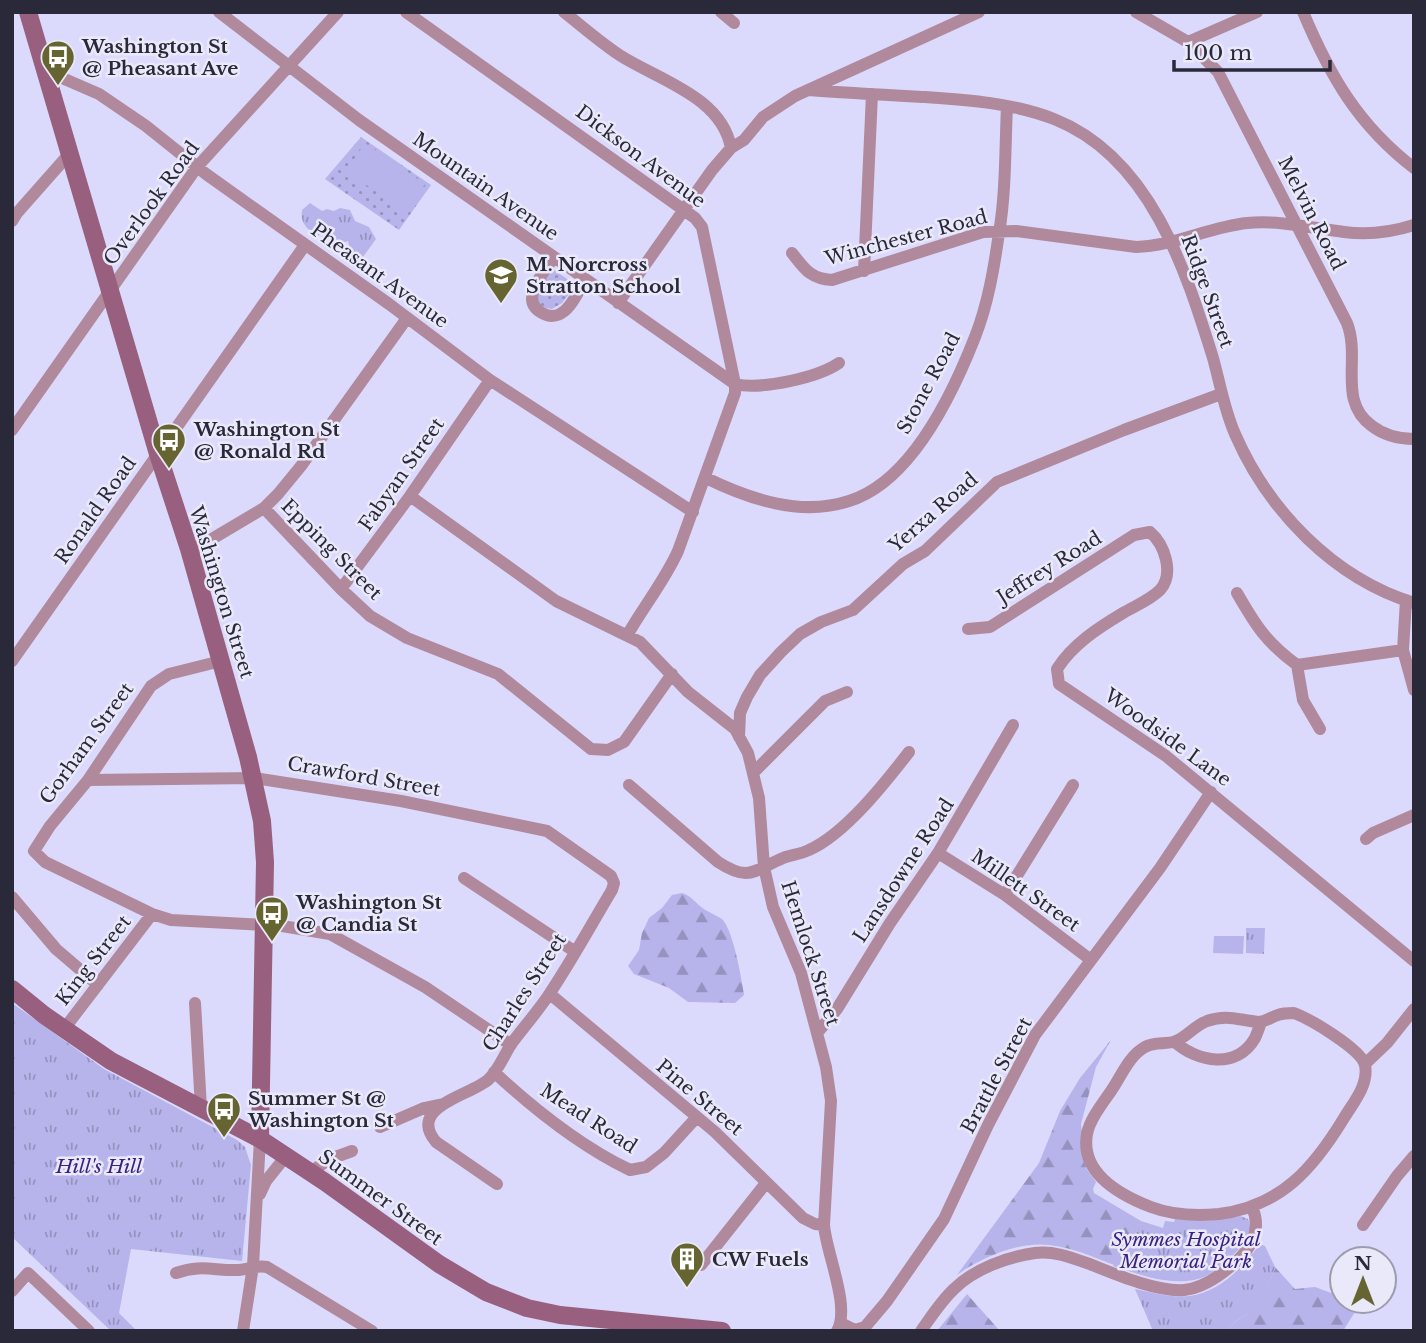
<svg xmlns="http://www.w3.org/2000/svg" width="1426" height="1343" font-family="'Libre Baskerville',serif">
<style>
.grass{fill:url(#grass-dots)}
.forest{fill:url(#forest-firs)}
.park{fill:url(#park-tufts)}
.garden{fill:#b7b4eb}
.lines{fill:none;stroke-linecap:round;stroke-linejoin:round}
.street{stroke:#b1899d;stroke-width:12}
.secondary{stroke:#98607e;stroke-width:18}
.labels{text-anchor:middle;stroke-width:5;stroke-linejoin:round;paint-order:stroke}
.poi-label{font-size:19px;font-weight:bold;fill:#2a2939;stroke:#e9e9fa;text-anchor:start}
.street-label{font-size:19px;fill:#2a2939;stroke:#e9e9fa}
.park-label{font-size:19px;font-style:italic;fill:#3a2182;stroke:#e9e9fa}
</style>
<defs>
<pattern id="grass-dots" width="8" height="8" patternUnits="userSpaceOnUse" patternTransform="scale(1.75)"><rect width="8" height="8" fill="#b7b4eb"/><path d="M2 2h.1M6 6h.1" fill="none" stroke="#9592bf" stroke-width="1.8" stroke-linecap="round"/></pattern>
<pattern id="forest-firs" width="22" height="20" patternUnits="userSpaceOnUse" patternTransform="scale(1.75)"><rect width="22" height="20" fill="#b7b4eb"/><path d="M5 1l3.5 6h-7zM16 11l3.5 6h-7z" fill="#9592bf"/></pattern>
<pattern id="park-tufts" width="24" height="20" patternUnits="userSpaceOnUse" patternTransform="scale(1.75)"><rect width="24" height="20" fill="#b7b4eb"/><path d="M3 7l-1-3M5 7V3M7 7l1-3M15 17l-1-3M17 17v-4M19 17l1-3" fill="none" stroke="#9592bf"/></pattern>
</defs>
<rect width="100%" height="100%" fill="#dbdafc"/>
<path class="grass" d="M361,137l70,48 -32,45 -74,-51z
M551,268l25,17 -14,18 -10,6 -11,-2 -5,-12z"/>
<path class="forest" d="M682,893c10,3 13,10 22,16 6,4 13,6 19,11 11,14 18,57 21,75l-9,8 -47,-1 -19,-14 -35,-14 -6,-8 11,-16 3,-17 7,-15 13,-10 10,-13z
M1111,1040l-15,27 -15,57 5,44 10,14 -3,7 1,4 47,28 -3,11 68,44c-60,18 -102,-25 -157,-31 -29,-4 -69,13 -92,30l82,-112 21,-52 20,-33z
M1275,1267l20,22 20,-2 27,10v4l18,3 -17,27h-116c5,-8 10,-10 17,-15 14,-11 26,-32 31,-49z
M967,1294l33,37h-63z"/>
<path class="park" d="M310,203l12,8 5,-2 7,2 6,-3 10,2 5,11 14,6 7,12 -13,18 -3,1 -10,-9 -2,-8 -8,3 -17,-13 -5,5c-11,-7 -18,-12 -16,-26z
M1246,928h19l-1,26 -18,-1z
M12,1003l92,66 133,71 8,7 6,18 -9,96 -111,-12 -12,64 18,18h-26l-99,-94z
M1240,1216l8,3c6,13 -1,23 -11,32 -9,9 -18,18 -29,24 -29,15 -66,0 -95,-9l28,-45 22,7 2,-7 9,1 1,-3 33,2z
M1260,1244l5,2 10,21c-5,17 -16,38 -31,49 -7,5 -12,7 -17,15h-74l-18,-42c18,4 37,9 55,7 30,-4 54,-30 70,-52z"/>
<path class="garden" d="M365,143l60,41 -19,28 -60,-41z
M1214,936h30l-1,18 -30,-1z"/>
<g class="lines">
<path class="street" d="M219,12l140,108 376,264c26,6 82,-6 104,-21
M406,12l289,206 7,9 33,157v9l-57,158c-13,29 -34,55 -50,83
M564,12c19,15 37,31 57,44 38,24 101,41 110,92
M721,12l13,11
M1136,12l52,30 30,30 129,251c14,36 -10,78 25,103 13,10 26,13 42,13
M1303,12c27,64 55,113 111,156
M1188,42l69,-30
M46,71l53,23 47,32 60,48 183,130 101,76 203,132
M808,90c39,3 78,5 116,7 44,3 89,6 130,22 96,38 131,149 159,239 7,25 11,51 22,76 33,76 98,144 179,169
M12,221l5,-8 53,-60
M792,253c12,15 18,26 40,27l151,-48 33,-1 120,16c38,-1 73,-20 111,-24 33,-3 65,5 97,9 23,3 48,0 70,-7
M554,257c-10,15 -36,43 -12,56 7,4 15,4 21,-1 9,-6 16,-22 22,-32
M864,271l8,-177
M618,303l94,-133 19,-22 13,-8 19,-23 32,-21 184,-84
M12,430l185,-263 141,-155
M706,478c43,21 95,39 143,23 62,-19 104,-108 126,-164 13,-33 19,-69 24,-104 7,-41 6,-85 8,-127
M410,496l146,105 84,41 48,50 47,37 13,24 11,45 5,69 9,40 28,66 25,94 5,34 -7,124c2,28 27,82 13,106
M264,508l77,81 29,27 37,22 91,36 93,75 17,1 16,-8 48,-68
M190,552l74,-44 14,-14 23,-28 106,-148
M341,589l69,-93 80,-116
M1237,593c19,33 29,49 60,72l106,-15
M1406,600l-3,50 11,40
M968,629l22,-2 144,-92 16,-3c14,12 25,41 10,58 -10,10 -25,16 -37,23 -25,15 -50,31 -66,56l2,15 107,72 248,205
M12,661l293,-416
M221,661l-52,13 -18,12 -63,94 -38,46 -16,25 11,11 107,52 19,6 111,6 48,8 95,53 86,58
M1297,665l6,35 17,29
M739,737l1,-24 7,-16 13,-22 21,-23 19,-18 21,-12 32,-12 50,-46 22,-13 72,-69 127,-52 97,-36
M753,773l72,-72 22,-9
M88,780l166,-2 147,23 146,30 64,45 3,7 -2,7c-21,35 -41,72 -64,106 -11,16 -24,31 -36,47 -8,12 -13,26 -23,36 -16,16 -83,27 -53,63l61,42
M629,785l89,77c31,20 35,9 65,-4 8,-3 18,-4 26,-8 36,-16 76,-67 100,-98
M1366,839l7,-6 41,-18
M938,853l67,42 86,65
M464,878l110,73
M1005,895l68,-110
M12,897l44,52 42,36
M550,994l165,138 88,86 12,6 9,1
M195,1003l6,105
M1294,1013c16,6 67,36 71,52 4,20 -12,38 -21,53 -31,51 -63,88 -125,96 -22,2 -47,1 -68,-7 -31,-12 -71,-34 -64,-73 3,-16 17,-32 26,-46 9,-14 17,-33 32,-41 10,-6 21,-2 31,-6 11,-4 18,-15 31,-20 20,-7 31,-1 51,1 7,0 13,-5 20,-7 5,-2 11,-2 16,-2z
M64,1029l88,-115
M818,1032l19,-23 53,-86 48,-70 75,-128
M1175,1042c22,20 62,28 80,-4 2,-4 4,-10 6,-16
M1365,1064l22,-21 27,-34
M494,1072c40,37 86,74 136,98l16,-3 18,-14 32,-35
M380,1127l44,-19 19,-4
M310,1172l20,-13 22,-8
M260,1194l6,-13 20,-25
M1363,1225l34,-49 17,-20
M701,1265l65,-82
M176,1273c26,-9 38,-2 63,-3 10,-1 17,-5 28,-3l105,64
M12,1291l16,-18 61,58
M841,1323l14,7 10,-3 22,-26 57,-82 44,-94 47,-90 125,-167 51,-76
M243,1331l10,-65 7,-127
M921,1331c10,-14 20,-30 33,-42 20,-20 53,-32 81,-36 19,-3 40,6 57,12 25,10 65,27 92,25 21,-2 40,-17 55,-31 15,-15 22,-32 13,-52"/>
<path class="secondary" d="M28,12l130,442 31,95 59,208 14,64 3,41 -5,277
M12,989l32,26 67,46 149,78 65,43 114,82 47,28 41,16 33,7 162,16"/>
</g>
<defs>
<g id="bus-pin" transform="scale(1.75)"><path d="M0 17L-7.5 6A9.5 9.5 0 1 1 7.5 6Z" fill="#666531" stroke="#e9e9fa"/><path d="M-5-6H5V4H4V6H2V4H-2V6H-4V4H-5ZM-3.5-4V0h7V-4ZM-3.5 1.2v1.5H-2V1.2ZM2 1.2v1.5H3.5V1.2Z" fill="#fff"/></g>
<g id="school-pin" transform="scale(1.75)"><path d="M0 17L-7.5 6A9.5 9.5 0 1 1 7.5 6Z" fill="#666531" stroke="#e9e9fa"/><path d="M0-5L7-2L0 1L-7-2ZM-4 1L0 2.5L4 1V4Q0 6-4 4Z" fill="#fff"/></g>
<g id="building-pin" transform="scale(1.75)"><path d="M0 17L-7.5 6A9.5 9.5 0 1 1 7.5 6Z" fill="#666531" stroke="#e9e9fa"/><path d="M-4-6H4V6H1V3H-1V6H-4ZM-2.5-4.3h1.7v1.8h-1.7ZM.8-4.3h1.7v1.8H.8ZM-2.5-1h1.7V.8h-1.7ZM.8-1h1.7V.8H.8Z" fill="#fff"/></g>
</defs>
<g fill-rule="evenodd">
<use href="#bus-pin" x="58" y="57"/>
<use href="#school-pin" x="501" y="275"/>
<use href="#bus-pin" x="169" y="440"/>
<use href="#bus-pin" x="272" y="913"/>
<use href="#bus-pin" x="224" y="1109"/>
<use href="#building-pin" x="687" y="1259"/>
</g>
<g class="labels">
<g class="poi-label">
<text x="82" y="53">Washington St<tspan x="82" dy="22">@ Pheasant Ave</tspan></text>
<text x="526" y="271">M. Norcross<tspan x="526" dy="22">Stratton School</tspan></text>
<text x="194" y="436">Washington St<tspan x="194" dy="22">@ Ronald Rd</tspan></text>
<text x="296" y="909">Washington St<tspan x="296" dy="22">@ Candia St</tspan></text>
<text x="248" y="1105">Summer St @<tspan x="248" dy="22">Washington St</tspan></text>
<text x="712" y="1266">CW Fuels</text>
</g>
<g class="street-label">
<text transform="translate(641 156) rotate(37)" y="7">Dickson Avenue</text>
<text transform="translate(486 186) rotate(35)" y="7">Mountain Avenue</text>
<text transform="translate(151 203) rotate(-54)" y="7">Overlook Road</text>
<text transform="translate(1312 213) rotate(63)" y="7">Melvin Road</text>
<text transform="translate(906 237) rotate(-15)" y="7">Winchester Road</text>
<text transform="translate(380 275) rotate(36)" y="7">Pheasant Avenue</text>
<text transform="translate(1208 291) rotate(70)" y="7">Ridge Street</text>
<text transform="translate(928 383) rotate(-62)" y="7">Stone Road</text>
<text transform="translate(401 474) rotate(-55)" y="7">Fabyan Street</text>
<text transform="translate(95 510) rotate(-55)" y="7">Ronald Road</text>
<text transform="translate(933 512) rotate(-41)" y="7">Yerxa Road</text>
<text transform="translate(332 549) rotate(45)" y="7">Epping Street</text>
<text transform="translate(1049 567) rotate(-32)" y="7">Jeffrey Road</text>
<text transform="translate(222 592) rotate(73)" y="7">Washington Street</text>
<text transform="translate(1168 737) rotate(36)" y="7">Woodside Lane</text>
<text transform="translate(86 743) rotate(-54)" y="7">Gorham Street</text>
<text transform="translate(364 776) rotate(10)" y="7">Crawford Street</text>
<text transform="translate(903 870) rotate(-57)" y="7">Lansdowne Road</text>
<text transform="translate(1026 890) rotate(35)" y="7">Millett Street</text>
<text transform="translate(811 953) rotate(72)" y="7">Hemlock Street</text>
<text transform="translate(93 960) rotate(-52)" y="7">King Street</text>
<text transform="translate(524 992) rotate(-57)" y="7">Charles Street</text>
<text transform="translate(996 1075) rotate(-62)" y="7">Brattle Street</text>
<text transform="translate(700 1097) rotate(40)" y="7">Pine Street</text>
<text transform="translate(589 1118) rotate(33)" y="7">Mead Road</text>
<text transform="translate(381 1197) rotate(36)" y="7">Summer Street</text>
</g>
<g class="park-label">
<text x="99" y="1173">Hill's Hill</text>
<text x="1186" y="1246">Symmes Hospital<tspan x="1186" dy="22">Memorial Park</tspan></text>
</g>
</g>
<rect width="1426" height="1343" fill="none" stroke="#2a2939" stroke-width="28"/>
<g transform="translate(1363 1280)"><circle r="33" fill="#e9e9fa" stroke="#9d9cad" stroke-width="2"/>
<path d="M0-5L12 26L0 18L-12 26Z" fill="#666531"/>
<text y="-10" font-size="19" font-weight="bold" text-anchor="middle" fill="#2a2939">N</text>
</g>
<path d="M1174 60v10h156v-10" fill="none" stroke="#2a2939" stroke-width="3.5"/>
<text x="1184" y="60" font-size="21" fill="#2a2939" stroke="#e9e9fa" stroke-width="5" paint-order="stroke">100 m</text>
</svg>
